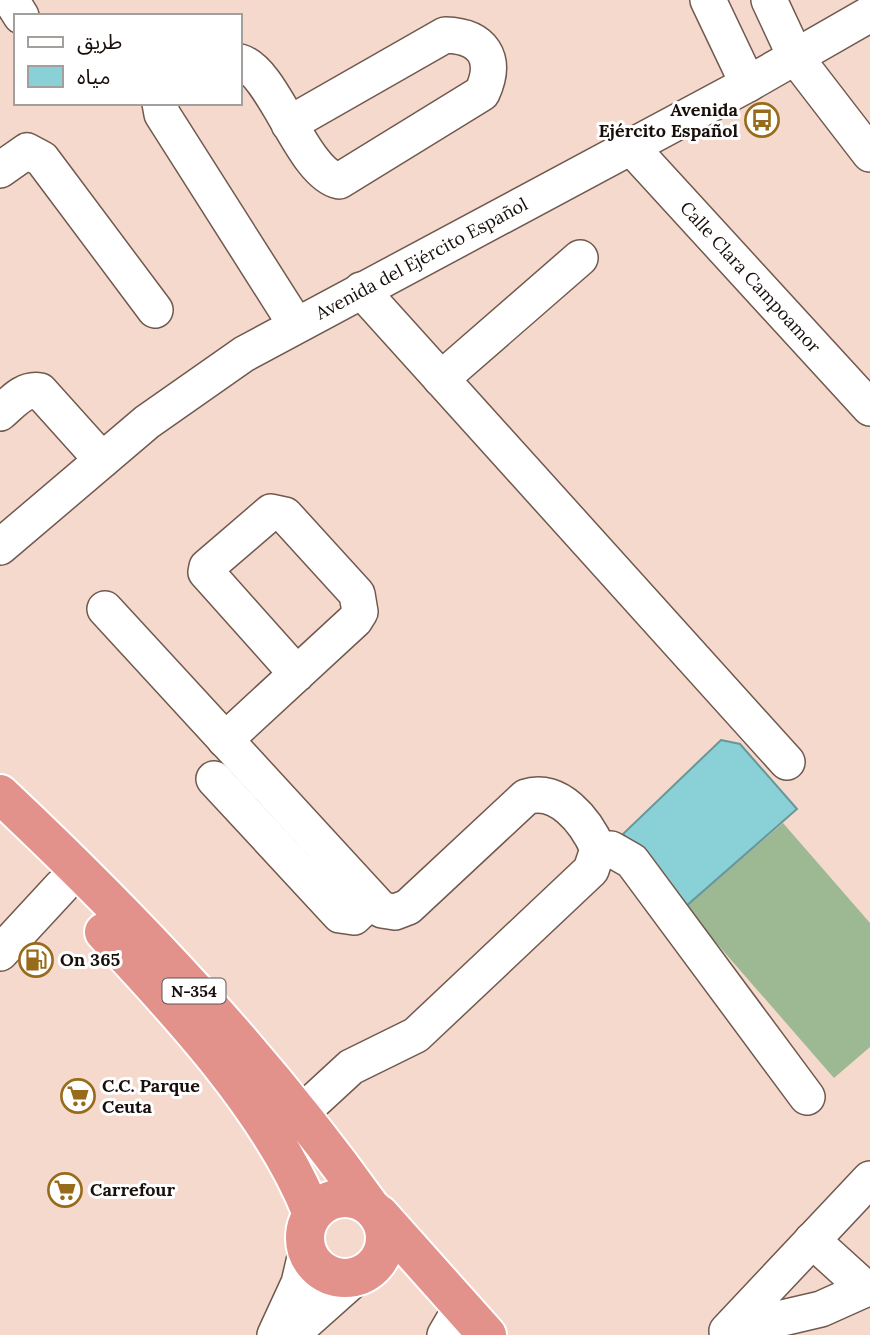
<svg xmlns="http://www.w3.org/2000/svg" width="870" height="1335" font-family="Lora,'Noto Sans Arabic',serif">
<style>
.pitch{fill:#9db993}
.water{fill:#89d1d6;stroke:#679799;stroke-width:2}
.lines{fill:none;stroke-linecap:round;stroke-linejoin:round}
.minor-casing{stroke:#70594e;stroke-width:38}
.highway-casing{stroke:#fff;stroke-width:42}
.minor{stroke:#fff;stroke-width:35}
.highway{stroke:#e2918b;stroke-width:38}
.labels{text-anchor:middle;stroke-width:6;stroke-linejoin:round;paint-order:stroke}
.shield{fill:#fff;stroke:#5d5754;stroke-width:2}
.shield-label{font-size:16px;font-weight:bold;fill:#180f0b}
.poi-label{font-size:18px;font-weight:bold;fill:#180f0b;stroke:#fff;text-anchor:start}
.street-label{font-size:18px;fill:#180f0b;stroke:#fff}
</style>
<rect width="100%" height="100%" fill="#f5d9cc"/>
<path class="pitch" d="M783,823l87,100v124l-36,31 -149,-171z"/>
<path class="water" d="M721,740l19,4 57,65 -112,98 -62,-73z"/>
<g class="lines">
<g class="minor-casing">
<g id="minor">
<path d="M11,0l10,16"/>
<path d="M708,0l40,84"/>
<path d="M769,0l27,58 74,96"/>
<path d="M240,62c34,9 62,111 99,119l143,-88c16,-35 1,-57 -37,-58l-156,89"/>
<path d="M160,103l2,11 134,211"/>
<path id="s1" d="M630,146l240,262"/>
<path d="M0,170l27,-19 15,8 113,151"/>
<path d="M361,290l426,472"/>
<path d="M441,379l139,-121"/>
<path d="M0,413c12,-10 23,-25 40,-22l62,69"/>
<path id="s2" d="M0,547l147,-125 97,-68 504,-270 122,-70"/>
<path d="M105,609l277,301 13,2 13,-5 118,-110c32,-11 60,24 72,52l-7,21 -175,165 -65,32 -51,47"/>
<path d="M225,740l130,-120 5,-8 -3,-18 -72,-79 -14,-3 -64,55 -1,5 91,102"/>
<path d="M214,779l126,136 14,2 18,-17"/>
<path d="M598,849h13l21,12 175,236"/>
<path d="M0,953l62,-67"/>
<path d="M870,1179l-143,152 94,-22 49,-22"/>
<path d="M812,1240l54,49"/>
<path d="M275,1335l24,-52 8,-34"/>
<path d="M291,1335l65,-58"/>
<path d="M445,1335l17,-29"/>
</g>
</g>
<g class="highway-casing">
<path id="highway" d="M0,794c134,126 262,261 369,411
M104,932c74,79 169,181 208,282
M305 1238a40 40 0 1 1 80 0a40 40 0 1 1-80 0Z
M379,1214l108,121"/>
</g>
<use href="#minor" class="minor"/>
<use href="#highway" class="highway"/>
</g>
<defs>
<g id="bus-ring" transform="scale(1.75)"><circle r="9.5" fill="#fff" stroke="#986b1a" stroke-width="1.5"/><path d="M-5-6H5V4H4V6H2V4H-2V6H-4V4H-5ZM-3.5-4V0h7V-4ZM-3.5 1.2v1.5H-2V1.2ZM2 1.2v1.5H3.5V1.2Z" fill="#986b1a"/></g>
<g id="fuel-ring" transform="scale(1.75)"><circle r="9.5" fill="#fff" stroke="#986b1a" stroke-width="1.5"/><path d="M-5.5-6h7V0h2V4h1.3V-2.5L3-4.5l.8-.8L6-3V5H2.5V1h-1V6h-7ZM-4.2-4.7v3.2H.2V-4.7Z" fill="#986b1a"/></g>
<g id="supermarket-ring" transform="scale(1.75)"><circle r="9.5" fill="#fff" stroke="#986b1a" stroke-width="1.5"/><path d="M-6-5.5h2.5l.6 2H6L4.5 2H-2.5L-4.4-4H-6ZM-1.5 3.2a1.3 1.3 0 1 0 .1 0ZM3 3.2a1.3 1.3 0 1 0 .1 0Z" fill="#986b1a"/></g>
</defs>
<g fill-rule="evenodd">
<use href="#bus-ring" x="762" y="120"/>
<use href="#fuel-ring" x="36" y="960"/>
<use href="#supermarket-ring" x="78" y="1096"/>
<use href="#supermarket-ring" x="65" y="1190"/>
</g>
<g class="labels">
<rect class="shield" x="162.5" y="978.5" width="63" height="25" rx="5"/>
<g class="shield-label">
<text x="194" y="997">N-354</text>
</g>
<g class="poi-label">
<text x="738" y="116" text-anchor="end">Avenida<tspan x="738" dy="21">Ejército Español</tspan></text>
<text x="60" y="966">On 365</text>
<text x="102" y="1092">C.C. Parque<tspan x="102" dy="21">Ceuta</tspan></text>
<text x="90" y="1196">Carrefour</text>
</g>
<g class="street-label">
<text dy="6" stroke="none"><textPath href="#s2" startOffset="513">Avenida del Ejército Español</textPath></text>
<text dy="6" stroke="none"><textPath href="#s1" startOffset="178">Calle Clara Campoamor</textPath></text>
</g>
</g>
<rect x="14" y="14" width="228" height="91" fill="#ffffff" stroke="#a39f9d" stroke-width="2"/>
<rect x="28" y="37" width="35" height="10" fill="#ffffff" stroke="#a39f9d" stroke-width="2"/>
<text x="77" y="49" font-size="21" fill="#180f0b">طريق</text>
<rect x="28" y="66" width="35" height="21" fill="#89d1d6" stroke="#a39f9d" stroke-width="2"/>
<text x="77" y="84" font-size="21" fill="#180f0b">مياه</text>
</svg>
